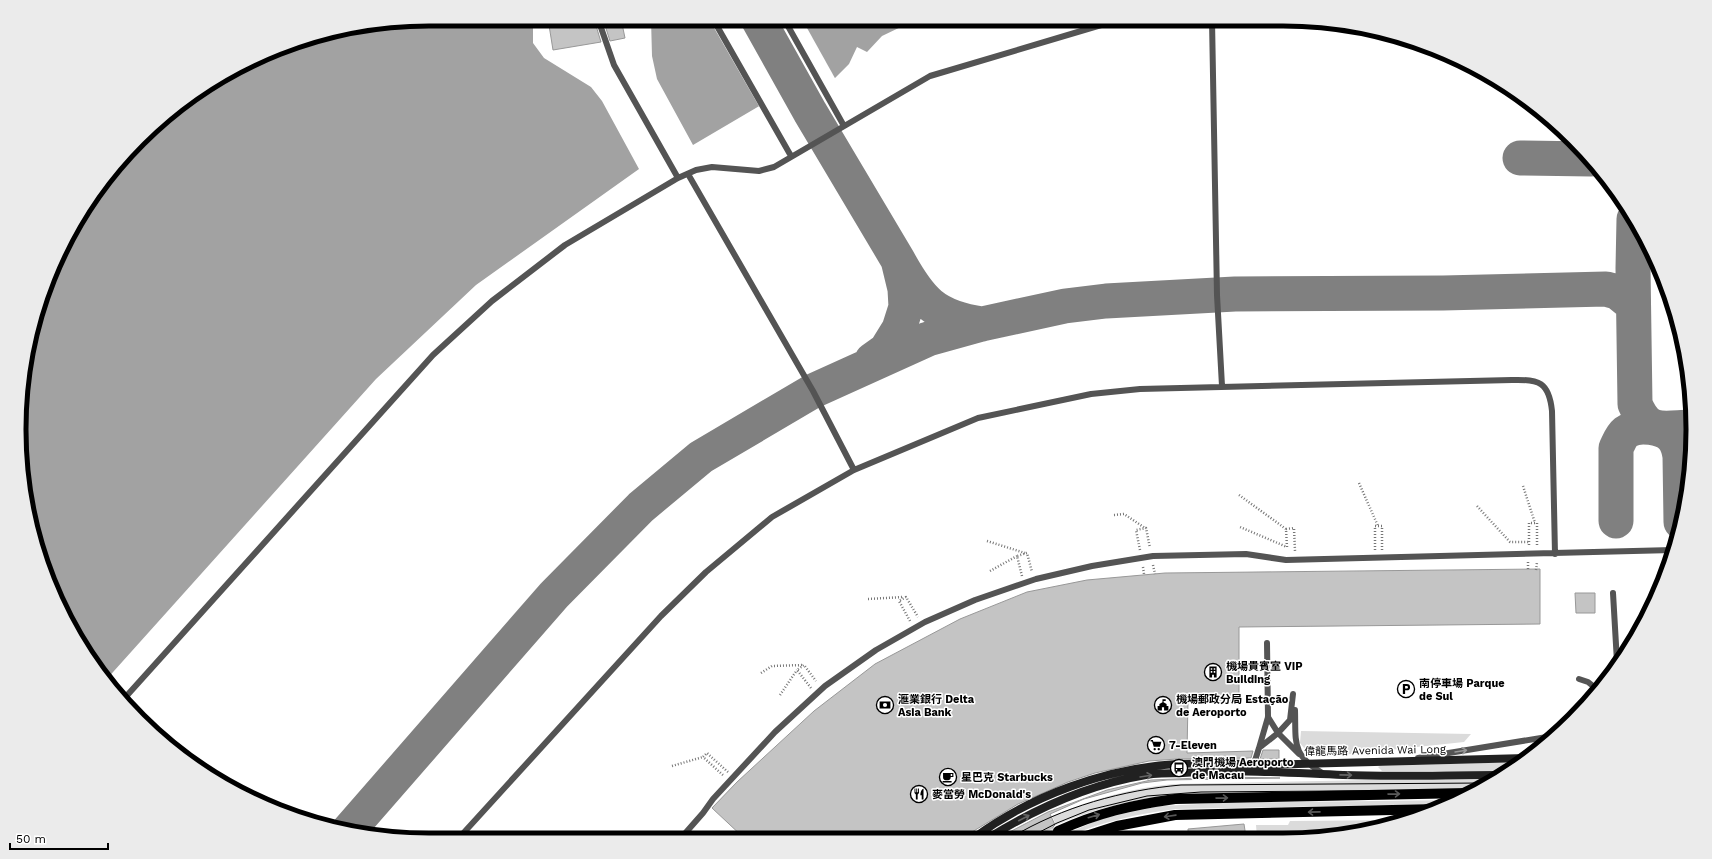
<svg xmlns="http://www.w3.org/2000/svg" width="1712" height="859" font-family="'Work Sans','Noto Sans SC',sans-serif">
<style>
.green{fill:#dbdbdb}
.water{fill:#a2a2a2}
.pier{fill:#fff}
.lines{fill:none;stroke-linecap:round;stroke-linejoin:round}
.taxiway{stroke:#808080;stroke-width:35}
.building{fill:#c4c4c4;stroke:#989898}
.primary-tunnel{stroke:#d9d9d9;stroke-width:10;stroke-dasharray:10 5;stroke-linecap:butt}
.path{stroke:#767676;stroke-width:2.5;stroke-dasharray:1 2;stroke-linecap:butt}
.lane{stroke:#545454;stroke-width:6}
.secondary{stroke:#212121;stroke-width:8}
.primary{stroke:#000;stroke-width:10}
.tram{stroke:#000;stroke-width:1}
.oneway{stroke:#989898}
.oneway2{stroke:#646464}
.oneway3{stroke:#595959}
.labels{text-anchor:middle;stroke-width:3;stroke-linejoin:round;paint-order:stroke}
.poi-label{font-size:11px;font-weight:bold;fill:#000;stroke:#fff;text-anchor:start}
.street-label{font-size:11px;fill:#000;stroke:#fff}
.rim{fill:none;stroke:#000;stroke-width:5}
</style>
<rect width="100%" height="100%" fill="#fff"/>
<path class="green" d="M1301,731l170,3 -7,8 -141,15 -14,-3 -9,-11z
M1521,762l-16,9h-123l-4,-4 2,-1z
M1368,780h122l-17,9 -294,5c-43,5 -84,14 -123,31l-4,-9c40,-17 79,-28 122,-32z
M1456,800l-9,4 -271,5c-39,5 -72,12 -109,28h-6v-1l42,-18 57,-12 60,-3z
M1399,820l-63,16 -79,1 -1,-12h32l2,-4z"/>
<path class="water" d="M429,19h104v24l11,15 47,29 11,14 37,68 -163,116 -100,94 -271,302 -44,-70 -20,-50 -18,-78 -4,-54 8,-80 23,-76 38,-71 33,-43 58,-55 45,-30 73,-33 53,-14z
M651,19h254l2,5 -25,12 -15,16 -10,-5 -8,17 -14,14 -74,27 -68,40 -36,-66 -5,-23z"/>
<path class="pier" d="M709,19h93l34,61 -76,28z"/>
<g class="lines">
<path class="taxiway" d="M758,19l52,93 88,148
M1520,158l71,1
M1634,219l-1,49 2,136c13,31 27,24 56,23
M872,360l14,-10 13,-21 7,-22 -1,-18 -7,-29c22,40 36,57 84,64
M1680,456l1,66
M1616,521v-73c3,-6 5,-12 10,-16 12,-9 38,-5 47,6 5,6 6,12 7,18l3,-9 8,-12
M349,830l205,-235 87,-88 60,-50 112,-66 115,-52 54,-15 83,-18 41,-5 129,-7 208,-1 163,-4 11,3 16,13"/>
</g>
<path class="building" d="M548,19h46l7,23 -48,8z
M603,19h18l4,19 -15,3z
M1540,569v55l-301,3v74h-51l-1,52 66,-2 -2,7 -74,1 -28,2 -54,12 -27,9 -50,22 -46,28 -2,6h-226l-32,-30 25,-26 77,-71 61,-47 85,-45 67,-27 60,-12 78,-7z
M1575,593h20v20h-19z
M1263,750h16v9h-19z
M1223,777l57,1 -113,2 -25,3 -58,16 -34,15 5,11 -2,2 -1,6 5,4h-57l48,-25 59,-22 44,-10z
M1244,824l2,13h-58v-8z"/>
<g class="lines">
<path class="primary-tunnel" d="M1047,837l11,-6"/>
<path class="path" d="M1359,483l19,43
M1523,486l12,37
M1239,495l47,34 1,18 -47,-20
M1477,506l33,36h19
M1114,515l10,-1 21,14
M1286,529l8,-1 1,23
M987,541l38,12
M1529,545v-22h8v22
M1140,550l-4,-20 10,-2 4,20
M1375,550v-24h7v24
M1153,565l2,9
M1143,567l1,7
M1528,569v-7
M1536,570l1,-8
M990,571l27,-15
M1022,576l-5,-20 10,-3 5,19
M868,599l35,-2
M910,621l-11,-20 7,-4 12,20
M761,673l11,-7 31,-1
M811,688l-14,-18 7,-5 12,16
M780,695l17,-25
M672,766l31,-9
M723,775l-20,-18 4,-4 21,19"/>
<path class="lane" d="M598,19l16,46 64,113
M713,19l78,137
M784,19l60,107
M1212,20l5,275 5,91
M688,174l125,217 41,79
M1613,593l4,69
M1579,679l9,3 10,8
M122,701l311,-346 59,-54 73,-56 113,-67 18,-8 16,-3 47,4 15,-4 156,-91 188,-56
M1295,710c1,33 -4,45 29,64
M1268,717l10,16 21,21
M1259,748l9,-31 -1,-74
M1418,758l135,-22
M1253,767l6,-19 19,-15 12,-13 3,-26
M681,838l22,-25 10,-14 62,-67 50,-46 51,-36 49,-28 50,-22 61,-21 56,-13 61,-10 93,-2 40,6 387,-10
M458,839l203,-223 45,-44 66,-55 82,-47 124,-52 113,-24 49,-5 372,-9c27,-1 37,2 40,31l3,143"/>
<path class="secondary" d="M975,837c56,-41 131,-69 202,-73 40,-2 80,1 121,0 76,-2 153,-4 229,-6
M990,837c47,-29 101,-53 156,-62 12,-2 25,-2 37,-2 53,-4 106,0 160,2 51,2 103,0 154,0"/>
<path class="primary" d="M1058,831c39,-18 74,-26 117,-32l292,-6
M1083,837l34,-11 58,-11 262,-6"/>
<path class="tram" d="M1012,837c50,-30 111,-47 169,-52l304,-2
M1030,837l27,-14 32,-13 58,-14 54,-4 271,-2"/>
</g>
<defs><path id="oneway-shaft" d="M-6 0H5M1.5-3L5.5 0L1.5 3" fill="none" stroke-width="1.6" stroke-linecap="round" stroke-linejoin="round"/></defs>
<use class="oneway" href="#oneway-shaft" transform="translate(1461 751) rotate(-9)"/>
<g class="oneway2">
<use href="#oneway-shaft" transform="translate(1346 775) rotate(1)"/>
<use href="#oneway-shaft" transform="translate(1146 776) rotate(-9)"/>
<use href="#oneway-shaft" transform="translate(1024 818) rotate(-27)"/>
</g>
<g class="oneway3">
<use href="#oneway-shaft" transform="translate(1394 794) rotate(-1)"/>
<use href="#oneway-shaft" transform="translate(1222 798) rotate(-1)"/>
<use href="#oneway-shaft" transform="translate(1314 812) rotate(179)"/>
<use href="#oneway-shaft" transform="translate(1094 816) rotate(-16)"/>
<use href="#oneway-shaft" transform="translate(1170 816) rotate(172)"/>
</g>
<defs>
<g id="building-ring" transform="scale(0.9)"><circle r="9.5" fill="#fff" stroke="#000" stroke-width="1.5"/><path d="M-4-6H4V6H1V3H-1V6H-4ZM-2.5-4.3h1.7v1.8h-1.7ZM.8-4.3h1.7v1.8H.8ZM-2.5-1h1.7V.8h-1.7ZM.8-1h1.7V.8H.8Z" fill="#000"/></g>
<g id="parking-ring" transform="scale(0.9)"><circle r="9.5" fill="#fff" stroke="#000" stroke-width="1.5"/><path d="M-3.5-5.5H1a3.5 3.5 0 0 1 0 7H-1V5.5H-3.5ZM-1-3.4V-.6H.8a1.4 1.4 0 0 0 0-2.8Z" fill="#000"/></g>
<g id="bank-ring" transform="scale(0.9)"><circle r="9.5" fill="#fff" stroke="#000" stroke-width="1.5"/><path d="M-6-4H6V4H-6ZM0-2.3a2.3 2.3 0 1 0 0 4.6a2.3 2.3 0 1 0 0-4.6Z" fill="#000"/></g>
<g id="civic-ring" transform="scale(0.9)"><circle r="9.5" fill="#fff" stroke="#000" stroke-width="1.5"/><path d="M-.6-6.5H3V-4.5H.6V-3L4-1V1h2V6H-6V1h2V-1L-.6-3ZM-1.2 2.5V6h2.4V2.5Z" fill="#000"/></g>
<g id="supermarket-ring" transform="scale(0.9)"><circle r="9.5" fill="#fff" stroke="#000" stroke-width="1.5"/><path d="M-6-5.5h2.5l.6 2H6L4.5 2H-2.5L-4.4-4H-6ZM-1.5 3.2a1.3 1.3 0 1 0 .1 0ZM3 3.2a1.3 1.3 0 1 0 .1 0Z" fill="#000"/></g>
<g id="bus-ring" transform="scale(0.9)"><circle r="9.5" fill="#fff" stroke="#000" stroke-width="1.5"/><path d="M-5-6H5V4H4V6H2V4H-2V6H-4V4H-5ZM-3.5-4V0h7V-4ZM-3.5 1.2v1.5H-2V1.2ZM2 1.2v1.5H3.5V1.2Z" fill="#000"/></g>
<g id="cafe-ring" transform="scale(0.9)"><circle r="9.5" fill="#fff" stroke="#000" stroke-width="1.5"/><path d="M-5.5-4.5H6V0H3Q3 3.5 0 3.5H-2.5Q-5.5 3.5-5.5 0ZM3-3.2v2h1.7v-2ZM-6 4.5H4V6H-6Z" fill="#000"/></g>
<g id="restaurant-ring" transform="scale(0.9)"><circle r="9.5" fill="#fff" stroke="#000" stroke-width="1.5"/><path d="M-5-6h1v4h1v-4h1v4h1v-4h1v5L-1.5 .5V6h-2V.5L-5-1ZM5-6V6H3V1.5H1.5Q1.5-4 5-6Z" fill="#000"/></g>
</defs>
<g fill-rule="evenodd">
<use href="#building-ring" x="1213" y="672"/>
<use href="#parking-ring" x="1406" y="689"/>
<use href="#bank-ring" x="885" y="705"/>
<use href="#civic-ring" x="1163" y="705"/>
<use href="#supermarket-ring" x="1156" y="745"/>
<use href="#bus-ring" x="1179" y="768"/>
<use href="#cafe-ring" x="948" y="777"/>
<use href="#restaurant-ring" x="919" y="794"/>
</g>
<g class="labels">
<g class="poi-label">
<text x="1226" y="670">機場貴賓室 VIP<tspan x="1226" dy="13">Building</tspan></text>
<text x="1419" y="687">南停車場 Parque<tspan x="1419" dy="13">de Sul</tspan></text>
<text x="898" y="703">滙業銀行 Delta<tspan x="898" dy="13">Asia Bank</tspan></text>
<text x="1176" y="703">機場郵政分局 Estação<tspan x="1176" dy="13">de Aeroporto</tspan></text>
<text x="1169" y="749">7-Eleven</text>
<text x="1192" y="766">澳門機場 Aeroporto<tspan x="1192" dy="13">de Macau</tspan></text>
<text x="961" y="781">星巴克 Starbucks</text>
<text x="932" y="798">麥當勞 McDonald's</text>
</g>
<g class="street-label">
<text transform="translate(1375 750) rotate(-1)" y="4">偉龍馬路 Avenida Wai Long</text>
</g>
</g>
<path d="M0 0H1712V859H0ZM429 26H1283A403 403 0 0 1 1686 429V430A403 403 0 0 1 1283 833H429A403 403 0 0 1 26 430V429A403 403 0 0 1 429 26Z" fill="#ebebeb" fill-rule="evenodd"/>
<path class="rim" d="M429 26H1283A403 403 0 0 1 1686 429V430A403 403 0 0 1 1283 833H429A403 403 0 0 1 26 430V429A403 403 0 0 1 429 26Z"/>
<path d="M10 843v6h98v-6" fill="none" stroke="#000000" stroke-width="2"/>
<text x="16" y="843" font-size="12" fill="#000000" stroke="#ffffff" stroke-width="3" paint-order="stroke">50 m</text>
</svg>
